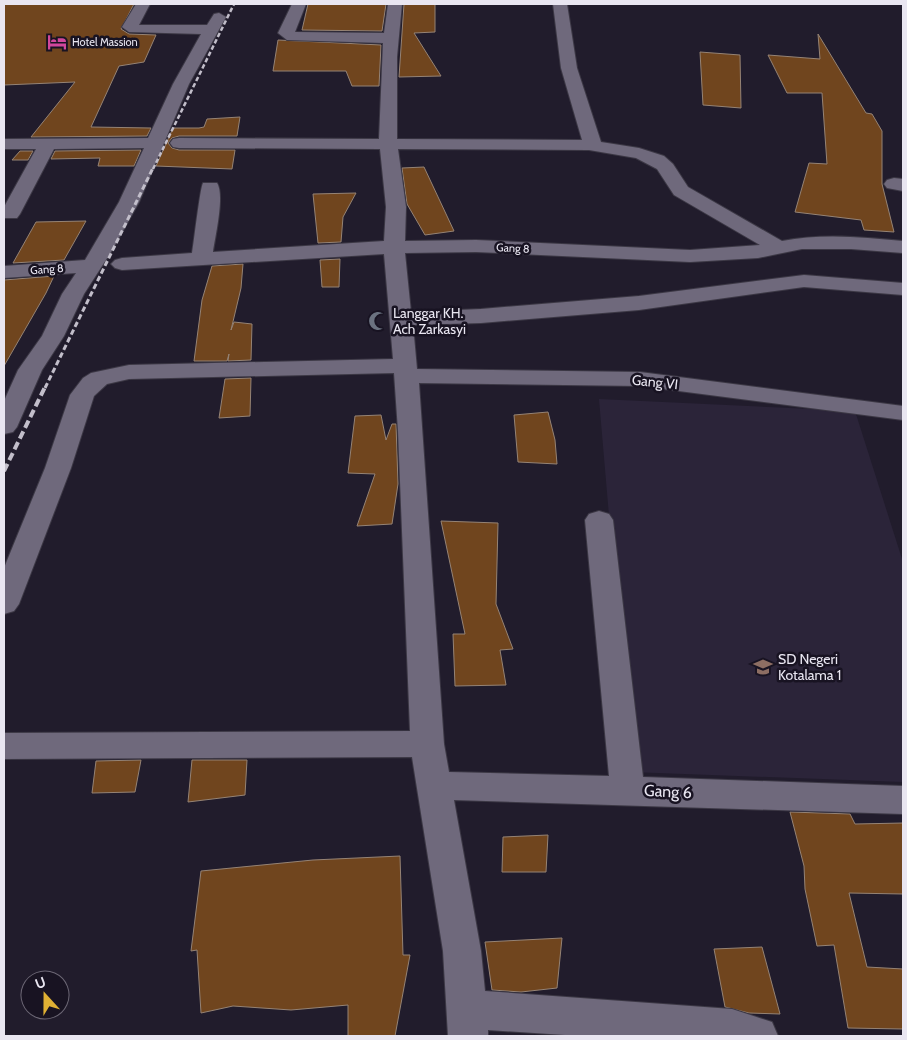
<svg xmlns="http://www.w3.org/2000/svg" width="907" height="1040" font-family="Cabin,sans-serif">
<style>
.built{fill:#2b2439}
.building{fill:#70451e;stroke:#958375}
.lines{fill:none;stroke-linecap:round;stroke-linejoin:round}
.minor-casing{stroke:#3c3845;stroke-width:2}
.minor{fill:#6f697c;fill-rule:evenodd}
.rail-far2{stroke:#c2beca;stroke-width:2.5;stroke-dasharray:4.5 2.5;stroke-linecap:butt}
.rail-far1{stroke:#c2beca;stroke-width:3;stroke-dasharray:5.5 3;stroke-linecap:butt}
.rail{stroke:#c2beca;stroke-width:4;stroke-dasharray:8 4;stroke-linecap:butt}
.labels{text-anchor:middle;stroke-width:5;stroke-linejoin:round;paint-order:stroke}
.far-poi-label{font-size:11px;fill:#e9e6f1;stroke:#181322;text-anchor:start}
.far-street-label{font-size:11px;fill:#e9e6f1;stroke:#181322}
.poi-label{font-size:14px;fill:#e9e6f1;stroke:#181322;text-anchor:start}
.street-label{font-size:14px;fill:#e9e6f1;stroke:#181322}
.near-street-label{font-size:16px;fill:#e9e6f1;stroke:#181322}
</style>
<rect width="100%" height="100%" fill="#211c2c"/>
<path class="built" d="M599,399l256,12 48,151v220l-272,-10z"/>
<path class="building" d="M4,4h130l-13,25 8,5 27,1 -12,27 -25,4 -28,61 60,1 -4,8 -116,1 44,-55 -71,3z
M308,4h78l-4,27 -80,-1z
M404,4h31v28l-21,1 27,43 -42,1z
M818,34l48,79 6,1 10,17v53l12,48 -30,-2 -3,-10 -66,-8 14,-49 18,1 -5,-71h-35l-19,-38 52,4z
M278,40l103,5 -2,41h-27l-6,-15h-73z
M700,52l40,3 1,53 -38,-3z
M240,117l-3,19h-58l-7,2 -4,5 4,5 7,2h56l-3,19 -76,-3 17,-38h26l5,-1 3,-8z
M141,150l-7,16h-36l2,-8 -49,1 4,-8z
M20,151h13l-5,9h-16z
M424,167l30,64 -29,4 -18,-31 -5,-36z
M356,193l-13,24 -2,25 -23,1 -5,-49z
M86,221l-22,39 -51,3 23,-41z
M340,259l-1,28h-17l-2,-27z
M243,264l-2,24 -10,42 3,-8 18,2 -1,36 -23,1 1,-7 -2,7h-33l8,-61 10,-34z
M54,276l-8,17 -42,73v-86z
M251,378l-1,38 -31,2 6,-39z
M548,412l7,28 2,24 -39,-2 -4,-47z
M381,415l5,25 6,-16h4l2,60 -6,40 -35,2 18,-52 -27,-1 7,-57z
M441,521l57,2 -2,81 17,45 -13,1 6,35 -51,1 -2,-52h12z
M141,760l-6,32 -43,1 4,-32z
M192,760h55l-2,35 -57,7z
M790,812l60,2 5,10 48,-1v71l-54,-1 18,74 36,2v60l-55,-1 -14,-83 -17,1 -12,-57 -1,-23z
M548,835l-2,37h-44l1,-35z
M400,856l3,99h7l-15,81h-47v-31l-57,5 -58,-4 -32,7 -4,-63 -6,1 10,-80 112,-11z
M562,938l-5,50 -36,4 -29,-2 -7,-48z
M762,947l18,67 -31,-1 -24,-6 -11,-58z"/>
<g class="lines">
<g class="minor-casing">
<path id="minor" d="M136,4h14l-11,21h68l7,-11 5,-1 7,4 -37,67 -50,118 -28,50 -27,42 -20,42 -22,34 -25,57 -4,5 -9,2v-33l14,-31 24,-34 20,-42 14,-21 -72,5v-12l81,-6 34,-58 25,-54 -90,1 -34,65 -3,4h-13v-11l32,-58h-32v-10l144,-1 25,-54 28,-50 -72,-2 -7,-5z
M292,4h14l-11,28 89,1 4,-29h14l-5,53v82l185,1 -21,-72 -8,-64h14l10,64 24,74 38,6 25,8 9,8 15,23 94,54c39,-8 81,-4 121,0v12l-52,-4h-49l-44,9 -68,4 -214,-10 -71,1 6,59 70,-3 158,-13 165,-21 99,8v12l-99,-8 -165,23 -158,13 -68,2 4,44 223,3 263,34v14l-263,-34 -221,-3 25,361 5,28 160,4 -24,-256 4,-6 10,-3 10,3 4,6 30,257 260,9v28l-449,-14 27,151 4,40 247,18 40,13 6,14h-198l-92,-6v6h-40l-5,-85 -31,-194 -408,2v-26l406,-2 -12,-300 -4,-58 -265,6 -22,5 -13,12 -23,72 -52,136 -5,7 -10,3v-46l41,-100 25,-73 13,-17 8,-5 38,-8 264,-6 -9,-105 -262,16 -7,-2 -4,-4 4,-4 7,-2 70,-5c2,-11 8,-65 11,-70h14c8,12 -2,54 -4,69l171,-11 2,-34 -6,-58 -201,-1 -6,-1 -3,-4 3,-4 6,-1 200,1 4,-96 -96,-3 -9,-7zM398,149l191,1 47,8 21,11 17,26 86,50 -70,5 -214,-10 -71,1 1,-34z
M894,178l9,1v12l-16,-3 -3,-4 3,-4z"/>
</g>
<use href="#minor" class="minor"/>
<path class="rail-far2" d="M153,169l81,-165"/>
<path class="rail-far1" d="M45,388l108,-220"/>
<path class="rail" d="M4,471l41,-84"/>
</g>
<defs>
<g id="hotel-bare" transform="scale(1.5)"><path d="M-6-4.5h1.5V1H6V5H4.5V3h-9V5H-6ZM-4 0a1.8 1.8 0 1 1 3.6 0ZM.5 0V-2.5h3Q6-2.5 6 0Z" fill="#d1479c" stroke="#181322" stroke-width="2.5" paint-order="stroke"/></g>
<g id="mosque-bare" transform="scale(1.5)"><path d="M3.5-4.9A6 6 0 1 0 3.5 4.9A5 5 0 1 1 3.5-4.9Z" fill="#6b7280" stroke="#181322" stroke-width="2.5" paint-order="stroke"/></g>
<g id="school-bare" transform="scale(1.5)"><path d="M0-5L7-2L0 1L-7-2ZM-4 1L0 2.5L4 1V4Q0 6-4 4Z" fill="#8d6e63" stroke="#181322" stroke-width="2.5" paint-order="stroke"/></g>
</defs>
<g fill-rule="evenodd">
<use href="#hotel-bare" x="57" y="42"/>
<use href="#mosque-bare" x="378" y="321"/>
<use href="#school-bare" x="763" y="667"/>
</g>
<g class="labels">
<g class="far-poi-label">
<text x="72" y="46">Hotel Massion</text>
</g>
<g class="far-street-label">
<text transform="translate(513 248) rotate(3)" y="4">Gang 8</text>
<text transform="translate(47 269) rotate(-4)" y="4">Gang 8</text>
</g>
<g class="poi-label">
<text x="393" y="318">Langgar KH.<tspan x="393" dy="16">Ach Zarkasyi</tspan></text>
<text x="778" y="664">SD Negeri<tspan x="778" dy="16">Kotalama 1</tspan></text>
</g>
<g class="street-label">
<text transform="translate(655 382) rotate(6)" y="5">Gang VI</text>
</g>
<g class="near-street-label">
<text transform="translate(668 791) rotate(3)" y="6">Gang 6</text>
</g>
</g>
<rect width="907" height="1040" fill="none" stroke="#e9e6f1" stroke-width="10"/>
<g transform="translate(45 995) rotate(339)"><circle r="24" fill="#181322" stroke="#6c6775"/>
<path d="M0-4L9 19L0 12L-9 19Z" fill="#dfb034"/>
<text y="-8" font-size="14" font-weight="bold" text-anchor="middle" fill="#e9e6f1">U</text>
</g>
</svg>
